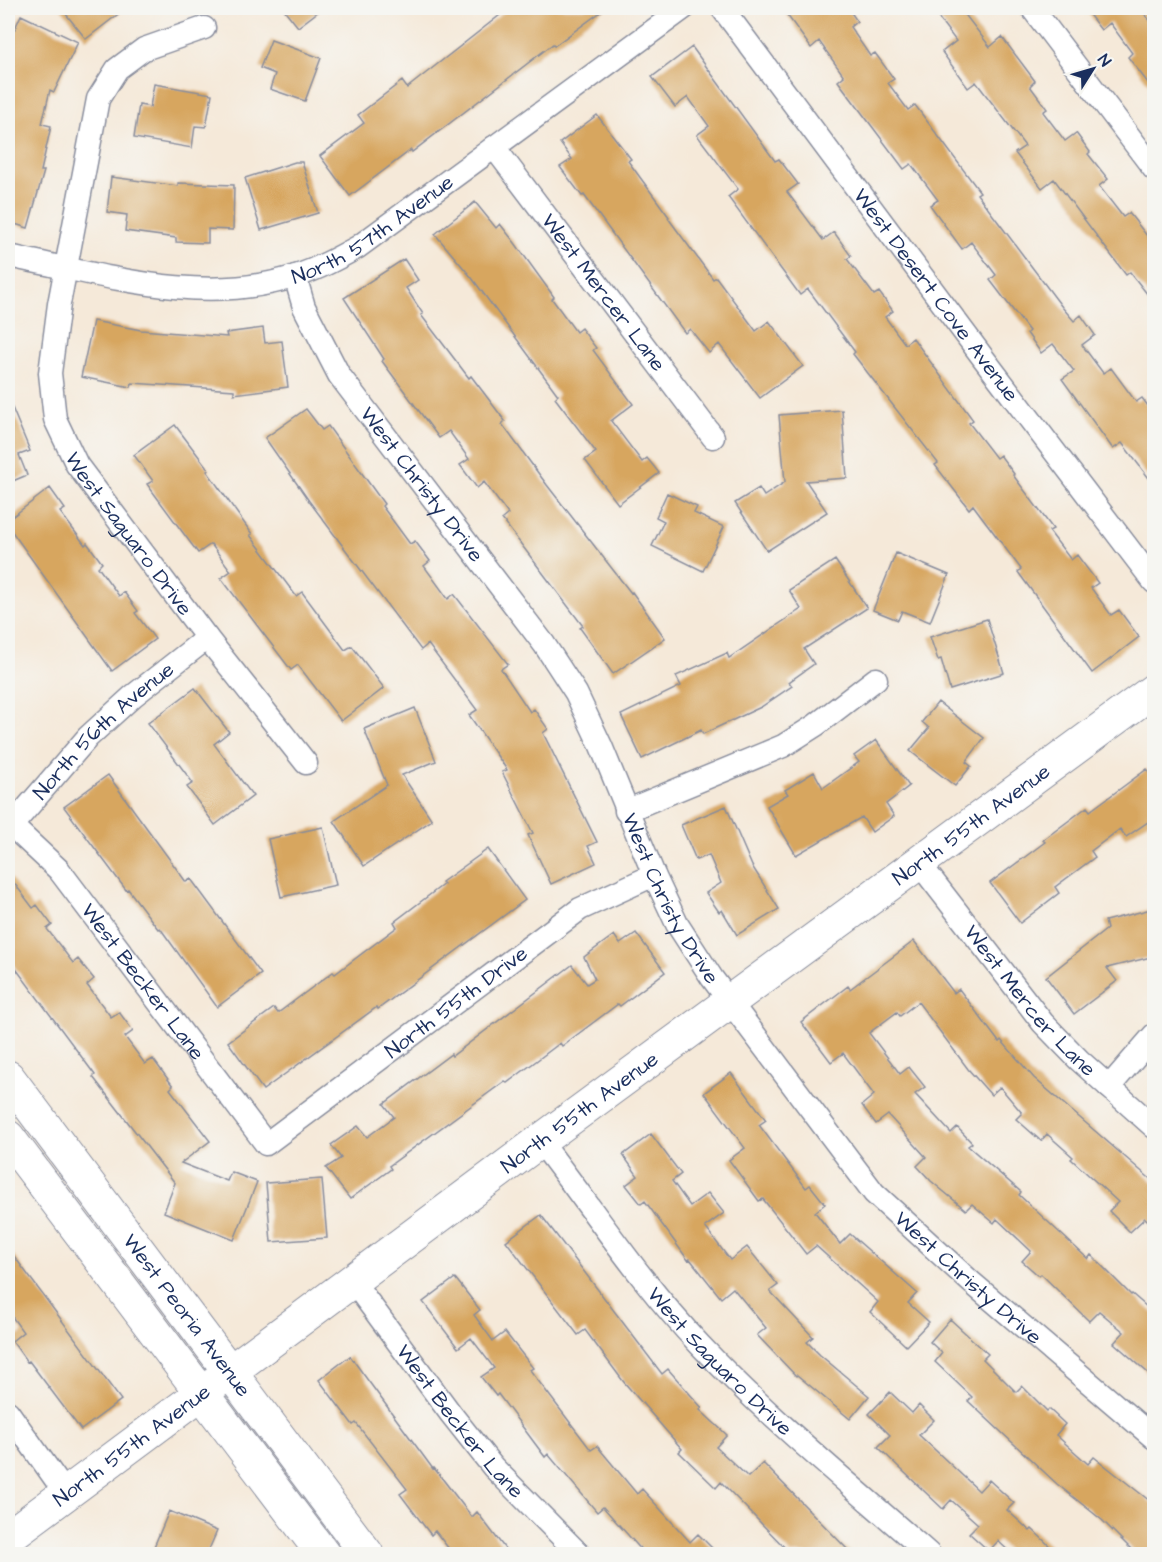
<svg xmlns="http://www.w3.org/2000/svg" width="1162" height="1562" font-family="'Architects Daughter',sans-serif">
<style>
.building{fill:#d7a65f}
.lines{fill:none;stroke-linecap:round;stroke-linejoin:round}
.street-casing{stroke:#888c9c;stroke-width:25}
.secondary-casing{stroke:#888c9c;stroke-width:35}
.street{stroke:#fff;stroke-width:22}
.secondary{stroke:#fff;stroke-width:33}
.labels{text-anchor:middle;stroke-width:6;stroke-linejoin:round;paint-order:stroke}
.street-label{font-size:21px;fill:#1b2f5e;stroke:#f6f6f2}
</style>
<rect width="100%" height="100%" fill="#f6f6f2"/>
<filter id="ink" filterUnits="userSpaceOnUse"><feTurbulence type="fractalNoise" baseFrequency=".0167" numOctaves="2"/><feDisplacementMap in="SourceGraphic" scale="12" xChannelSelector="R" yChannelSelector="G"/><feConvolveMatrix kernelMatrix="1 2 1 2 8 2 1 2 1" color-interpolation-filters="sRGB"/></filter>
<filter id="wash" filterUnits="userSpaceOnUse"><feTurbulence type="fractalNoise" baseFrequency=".008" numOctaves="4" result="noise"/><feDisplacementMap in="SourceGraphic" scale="24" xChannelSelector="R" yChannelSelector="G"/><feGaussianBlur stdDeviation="1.35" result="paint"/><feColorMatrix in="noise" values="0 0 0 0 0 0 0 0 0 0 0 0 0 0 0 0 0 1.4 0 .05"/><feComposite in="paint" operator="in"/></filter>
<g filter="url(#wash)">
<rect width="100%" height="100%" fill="#f5e9d9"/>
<g id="blocks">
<path class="building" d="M61,8h65l-40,31z
M283,8h40l-25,19z
M509,8h97l-52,38 -1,-2 -141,108 -1,-2 -61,46 -30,-40 44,-33 -6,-8 44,-34 5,7z
M782,8h66l9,13 -7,6 20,29 5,-3 19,26 -6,4 20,27 7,-5 65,87 -3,2 85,113 12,14 7,-6 14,20 -13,10 21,28 8,-5 25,34 6,-4 13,17v71l-33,-43 -9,6 -51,-70 12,-8 -21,-27 -12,9 -14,-20 2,-2 -39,-51 6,-5 -25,-33 -9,7 -32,-44 8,-5 -27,-36 -7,5 -66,-88 6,-5 -25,-35 -8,7z
M931,8h29l30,39 12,-10 33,44 -5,5 17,23 -4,3 22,29 11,-8 14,19 -2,2 20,25 -9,7 24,31 6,-4 26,33v58l-25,-32 -4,3 -72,-96 -12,9 -27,-35 10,-7 -49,-64 -8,6 -26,-36 14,-11z
M1084,8h56l15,19v65l-27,-35 4,-4 -22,-30 -9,7z
M21,15l57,27 -24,50 -4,-2 -8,34 9,2 -10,45h3l-16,57 -20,-6v-178z
M271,40l50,18 -16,43 -35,-12 5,-15 -15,-6z
M692,47l83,114 4,-2 19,25 -11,8 36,48 11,-8 17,24 -4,3 27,36 5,-3 14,19 -8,6 20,27 8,-6 60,82 -4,3 27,35 4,-3 14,19 -1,1 40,54 -4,2 22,29 6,-5 21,28 -7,5 20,27 8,-5 20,27 -47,36 -74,-101 3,-3 -48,-64 -4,4 -34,-44 3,-2 -85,-109 2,-2 -47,-63 -8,6 -72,-98 10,-8 -41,-54 12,-9 -21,-29 -13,10 -23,-30z
M154,84l58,10 -6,33 -11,-1 -3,22 -58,-10 5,-33 11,2z
M597,115l34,44 -3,2 41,56 -1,1 45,61 3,-2 40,54 13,-10 34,45 -43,32 -41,-54 -10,9 -19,-24 -5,4 -101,-138 -2,1 -22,-29 12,-8 -12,-16z
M295,162h7l16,51 -57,17 -16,-52z
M111,177l67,9v-3l56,2 -1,45 -25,-1v14l-32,-1v-4l-51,-7 2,-16 -20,-3z
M475,202l21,26 4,-4 15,19 39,54 -2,2 24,33 5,-4 15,20 -3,2 40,54 -22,17 31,41 5,-4 12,15 -41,31 -33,-44 11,-8 -41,-54 3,-3 -86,-117 -37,-44z
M404,259l14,21 -12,8 17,26 -2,1 48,63 2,-2 34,45 -3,3 45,61 84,108 1,-1 33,46 -52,36 -33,-46 3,-2 -81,-107 6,-5 -24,-32 -7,6 -17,-23 9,-6 -20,-28 -10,7 -57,-77 2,-2 -40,-61z
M93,321l48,9 86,7 -1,-4 37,-5 2,15 17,-2 6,46 -54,7v-4l-102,-7 -1,4 -50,-10z
M8,398l22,53 -11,4 8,20 -19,8z
M306,409l16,21 6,-4 56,78 -2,2 28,38 5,-3 15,20 -6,5 24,33 6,-5 54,70 -7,5 29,43 4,-3 14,20 -5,4 54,109 -9,4 8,17 -45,21 -23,-49 5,-2 -31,-61 5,-2 -38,-55 8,-5 -49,-66 -7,6 -112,-149 -44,-63z
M842,410l5,68 -41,3 21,31 -60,39 -32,-48 24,-15 5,8 21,-14 -6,-67z
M175,425l34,45 -2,1 45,63 -2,1 46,61 6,-4 43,58 7,-4 32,42 -43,33 -43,-56 -7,5 -70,-92 10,-7 -20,-27 -13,9 -51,-69 6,-3 -19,-26z
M50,488l15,21 -5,3 25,33 2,-2 15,20 -4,4 21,29 5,-4 14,19 -3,2 20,26 -43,32 -104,-145v-6z
M667,493l30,14 -3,6 30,14 -21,44 -51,-25 12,-25 -8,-4z
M896,553l53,22 -19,47 -28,-11 -4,9 -25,-10z
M835,560l32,48 -63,41 10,15 -25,18 3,4 -31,21 -58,27 -2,-4 -59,29 -21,-44 60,-29 -5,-10 51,-23 2,5 72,-49 -12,-19z
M987,619l17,54 -54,17 -9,-31 -3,1 -8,-23z
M195,688l34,44 -15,12 39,52 -38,29 -28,-38 6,-4 -45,-60z
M938,702l46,36 -18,24 5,4 -16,20 -45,-35 19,-23 -7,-6z
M415,708l21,53 -34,14 30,45 -68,46 -30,-45 53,-36 -23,-56z
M876,740l33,46 -23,18 8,12 -22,16 -10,-15 -66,38 -29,-49 21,-12 -3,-4 29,-18 9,16 36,-26 -5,-6z
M1147,769l8,11v37l-29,20 -6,-8 -29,22 4,6 -40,30 4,6 -39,30 -30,-40 55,-41 -2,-2 44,-33 3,4z
M108,775l78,107 5,-3 70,95 -44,33 -57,-79 -2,1 -30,-40 -2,1 -62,-83z
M726,806l26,60 27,43 -42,26 -15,-25 -3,2 -13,-19 15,-10 -12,-28 -13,5 -15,-35z
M323,827l13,58 -55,12 -13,-58z
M488,849l37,51 -147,109 -1,-2 -114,83 -35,-48 46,-34 4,5 55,-41 2,2 62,-47 -3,-5 50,-38 -2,-2z
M8,875l25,33 4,-3 15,20 -5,4 26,34 5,-4 16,20 -7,6 24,32 8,-5 14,19 -8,6 20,27 8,-5 20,27 -3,3 40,52 -29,22 46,18 4,-9 26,10 -23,58 -70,-28 11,-29 -82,-106 2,-2 -87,-117z
M1155,908v48l-48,12 10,13 -43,33 -28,-37 61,-48 -2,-8z
M636,933l29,39 -45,34 -2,-2 -56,42 -2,-3 -53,40 -2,-2 -116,85 2,3 -41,30 -24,-31 15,-10 -10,-13 27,-19 9,11 27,-20 -10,-13 67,-50 1,2 120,-91 15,19 8,-5 -11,-22 30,-22 6,9z
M914,941l40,52 5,-4 40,53 2,-2 33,38 121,105v44l-10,-9 -15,14 -21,-21 9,-9 -47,-43 2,-2 -26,-23 -6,7 -25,-22 6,-6 -22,-26 -9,8 -23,-26 -50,-67 -18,14 -3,-4 -28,21 31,41 9,-7 16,20 -10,7 36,39 6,-6 15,16 -4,3 53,46 -2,3 69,64 3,-4 40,40 1,-1 23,20v65l-41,-36 10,-11 -25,-21 -10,10 -48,-47 -2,2 -17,-15 9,-10 -34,-32 -3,4 -22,-19 -6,6 -35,-29 -14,-15 9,-9 -38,-42 -12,9 -14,-19 12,-10 -31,-42 -12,9 -30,-40 47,-36 2,3z
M731,1073l35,47 -7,5 47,63 4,-3 15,19 -10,8 25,32 10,-10 67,59 -9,10 21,19 -23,24 -36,-34 8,-10 -62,-56 -10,8 -43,-55 -4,2 -30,-41 16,-12 -41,-55z
M651,1134l30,40 -9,7 18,25 18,-13 16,20 -19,14 25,33 17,-13 31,38 -8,6 43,46 -6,5 13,13 49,41 -19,23 -53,-44 -1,1 -39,-41 9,-7 -33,-40 -12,10 -31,-39 -2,1 -43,-59 -4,3 -15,-19 12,-9 -15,-21z
M322,1179l5,59 -56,4 -5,-59z
M541,1215l121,159 6,-5 34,39 -2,2 27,25 -11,12 32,30 15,-14 89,91h-61l-70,-72 -5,6 -37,-36 3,-3 -59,-68 -38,-51 -7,5 -72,-94z
M8,1248l113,152 -40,30 -52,-69 -2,1 -15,-21 11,-9 -15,-21z
M455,1278l25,32 -6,5 19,26 12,-9 28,36 -3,2 61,80 6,-4 40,48 5,-5 48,53 8,-8 20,20h-73l-42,-47 -6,5 -49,-58 -3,3 -47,-63 -2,2 -15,-19 13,-9 -23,-30 -13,10 -35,-46z
M950,1319l38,35 -5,5 33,33 6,-6 25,25 2,-2 16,15 -9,11 32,29 6,-7 61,48v49h-19l-34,-34 -45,-36 -89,-83 4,-4 -37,-35 7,-9 -12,-11z
M350,1356l83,113 1,-1 38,49 5,-5 32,42h-56l-18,-23 -4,4 -31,-41 7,-5 -51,-66 -3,2 -34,-45z
M890,1392l22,21 7,-8 15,15 -15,15 60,56 10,-11 25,23 -7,7 23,21 2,-2 26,25h-46l-14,-13 -9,10 -20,-18 9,-9 -27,-24 -8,9 -39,-37 -26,-25 12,-12 -21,-21z
M169,1511l48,20 -10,23h-56z"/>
</g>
</g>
<g filter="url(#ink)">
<use href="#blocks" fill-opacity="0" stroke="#888c9c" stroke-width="1.5"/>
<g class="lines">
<g class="street-casing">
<g id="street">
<path id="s1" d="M722,8l262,351 170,223"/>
<path d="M1032,8l122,161"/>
<path id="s2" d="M204,28l-60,21 -27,20 -19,30 -39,205 -9,69 5,46 22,46 130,173 99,125"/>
<path id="s3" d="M494,147l219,290"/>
<path id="s4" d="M8,256c93,18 194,51 288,20 22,-7 42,-18 62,-29l326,-239"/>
<path id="s5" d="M295,276l9,31 35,68 205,269 32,49 25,53 53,129 23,49 35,54 162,215 97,89 183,156"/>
<path d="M626,811l157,-65 33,-21 60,-46"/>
<path id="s6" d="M12,826l47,44 207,274 314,-235 74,-34"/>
<path id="s7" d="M8,830l80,-93 45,-41 74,-58"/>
<path id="s8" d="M919,863l124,160 36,37 75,67"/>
<path d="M1109,1087l45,-52"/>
<path id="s9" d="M540,1141c53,68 100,141 160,204 71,75 152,141 229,209"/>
<path id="s10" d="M352,1280l99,134 42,53 86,87"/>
<path d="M8,1412l58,82"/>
</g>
</g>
<g class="secondary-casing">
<g id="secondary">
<path id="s11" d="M8,1077l359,477"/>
<path d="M8,1137l315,417"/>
<path id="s12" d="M8,1537l532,-396 614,-451"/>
</g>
</g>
<use href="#street" class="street"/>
<use href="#secondary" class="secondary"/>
</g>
</g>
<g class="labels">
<g class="street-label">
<text dy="7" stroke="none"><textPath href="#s4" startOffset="382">North 57th Avenue</textPath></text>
<text dy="7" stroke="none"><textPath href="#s3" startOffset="182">West Mercer Lane</textPath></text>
<text dy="7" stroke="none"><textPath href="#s1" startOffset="358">West Desert Cove Avenue</textPath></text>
<text dy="7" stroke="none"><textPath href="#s5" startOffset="246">West Christy Drive</textPath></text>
<text dy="7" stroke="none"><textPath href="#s2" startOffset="594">West Saguaro Drive</textPath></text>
<text dy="7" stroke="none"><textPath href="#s7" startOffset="138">North 56th Avenue</textPath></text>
<text dy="7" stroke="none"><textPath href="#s12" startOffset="1198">North 55th Avenue</textPath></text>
<text dy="7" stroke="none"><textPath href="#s5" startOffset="732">West Christy Drive</textPath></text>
<text dy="7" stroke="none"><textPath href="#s6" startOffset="204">West Becker Lane</textPath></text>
<text dy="7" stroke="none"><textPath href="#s8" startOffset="177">West Mercer Lane</textPath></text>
<text dy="7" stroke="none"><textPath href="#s6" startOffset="645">North 55th Drive</textPath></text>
<text dy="7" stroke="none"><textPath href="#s12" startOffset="712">North 55th Avenue</textPath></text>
<text dy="7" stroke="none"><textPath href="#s5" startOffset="1218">West Christy Drive</textPath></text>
<text dy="7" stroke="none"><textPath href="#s11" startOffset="298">West Peoria Avenue</textPath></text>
<text dy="7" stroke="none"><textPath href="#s9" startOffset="285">West Saguaro Drive</textPath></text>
<text dy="7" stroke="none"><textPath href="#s10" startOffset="178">West Becker Lane</textPath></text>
<text dy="7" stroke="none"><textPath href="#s12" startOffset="154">North 55th Avenue</textPath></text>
</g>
</g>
<rect width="1162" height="1562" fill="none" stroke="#f6f6f2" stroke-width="30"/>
<g transform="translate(1093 69) rotate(53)" stroke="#f6f6f2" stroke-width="4.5" paint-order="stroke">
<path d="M0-4.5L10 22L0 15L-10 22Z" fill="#1b2f5e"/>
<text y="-9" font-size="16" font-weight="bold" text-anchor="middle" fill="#1b2f5e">N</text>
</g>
</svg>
